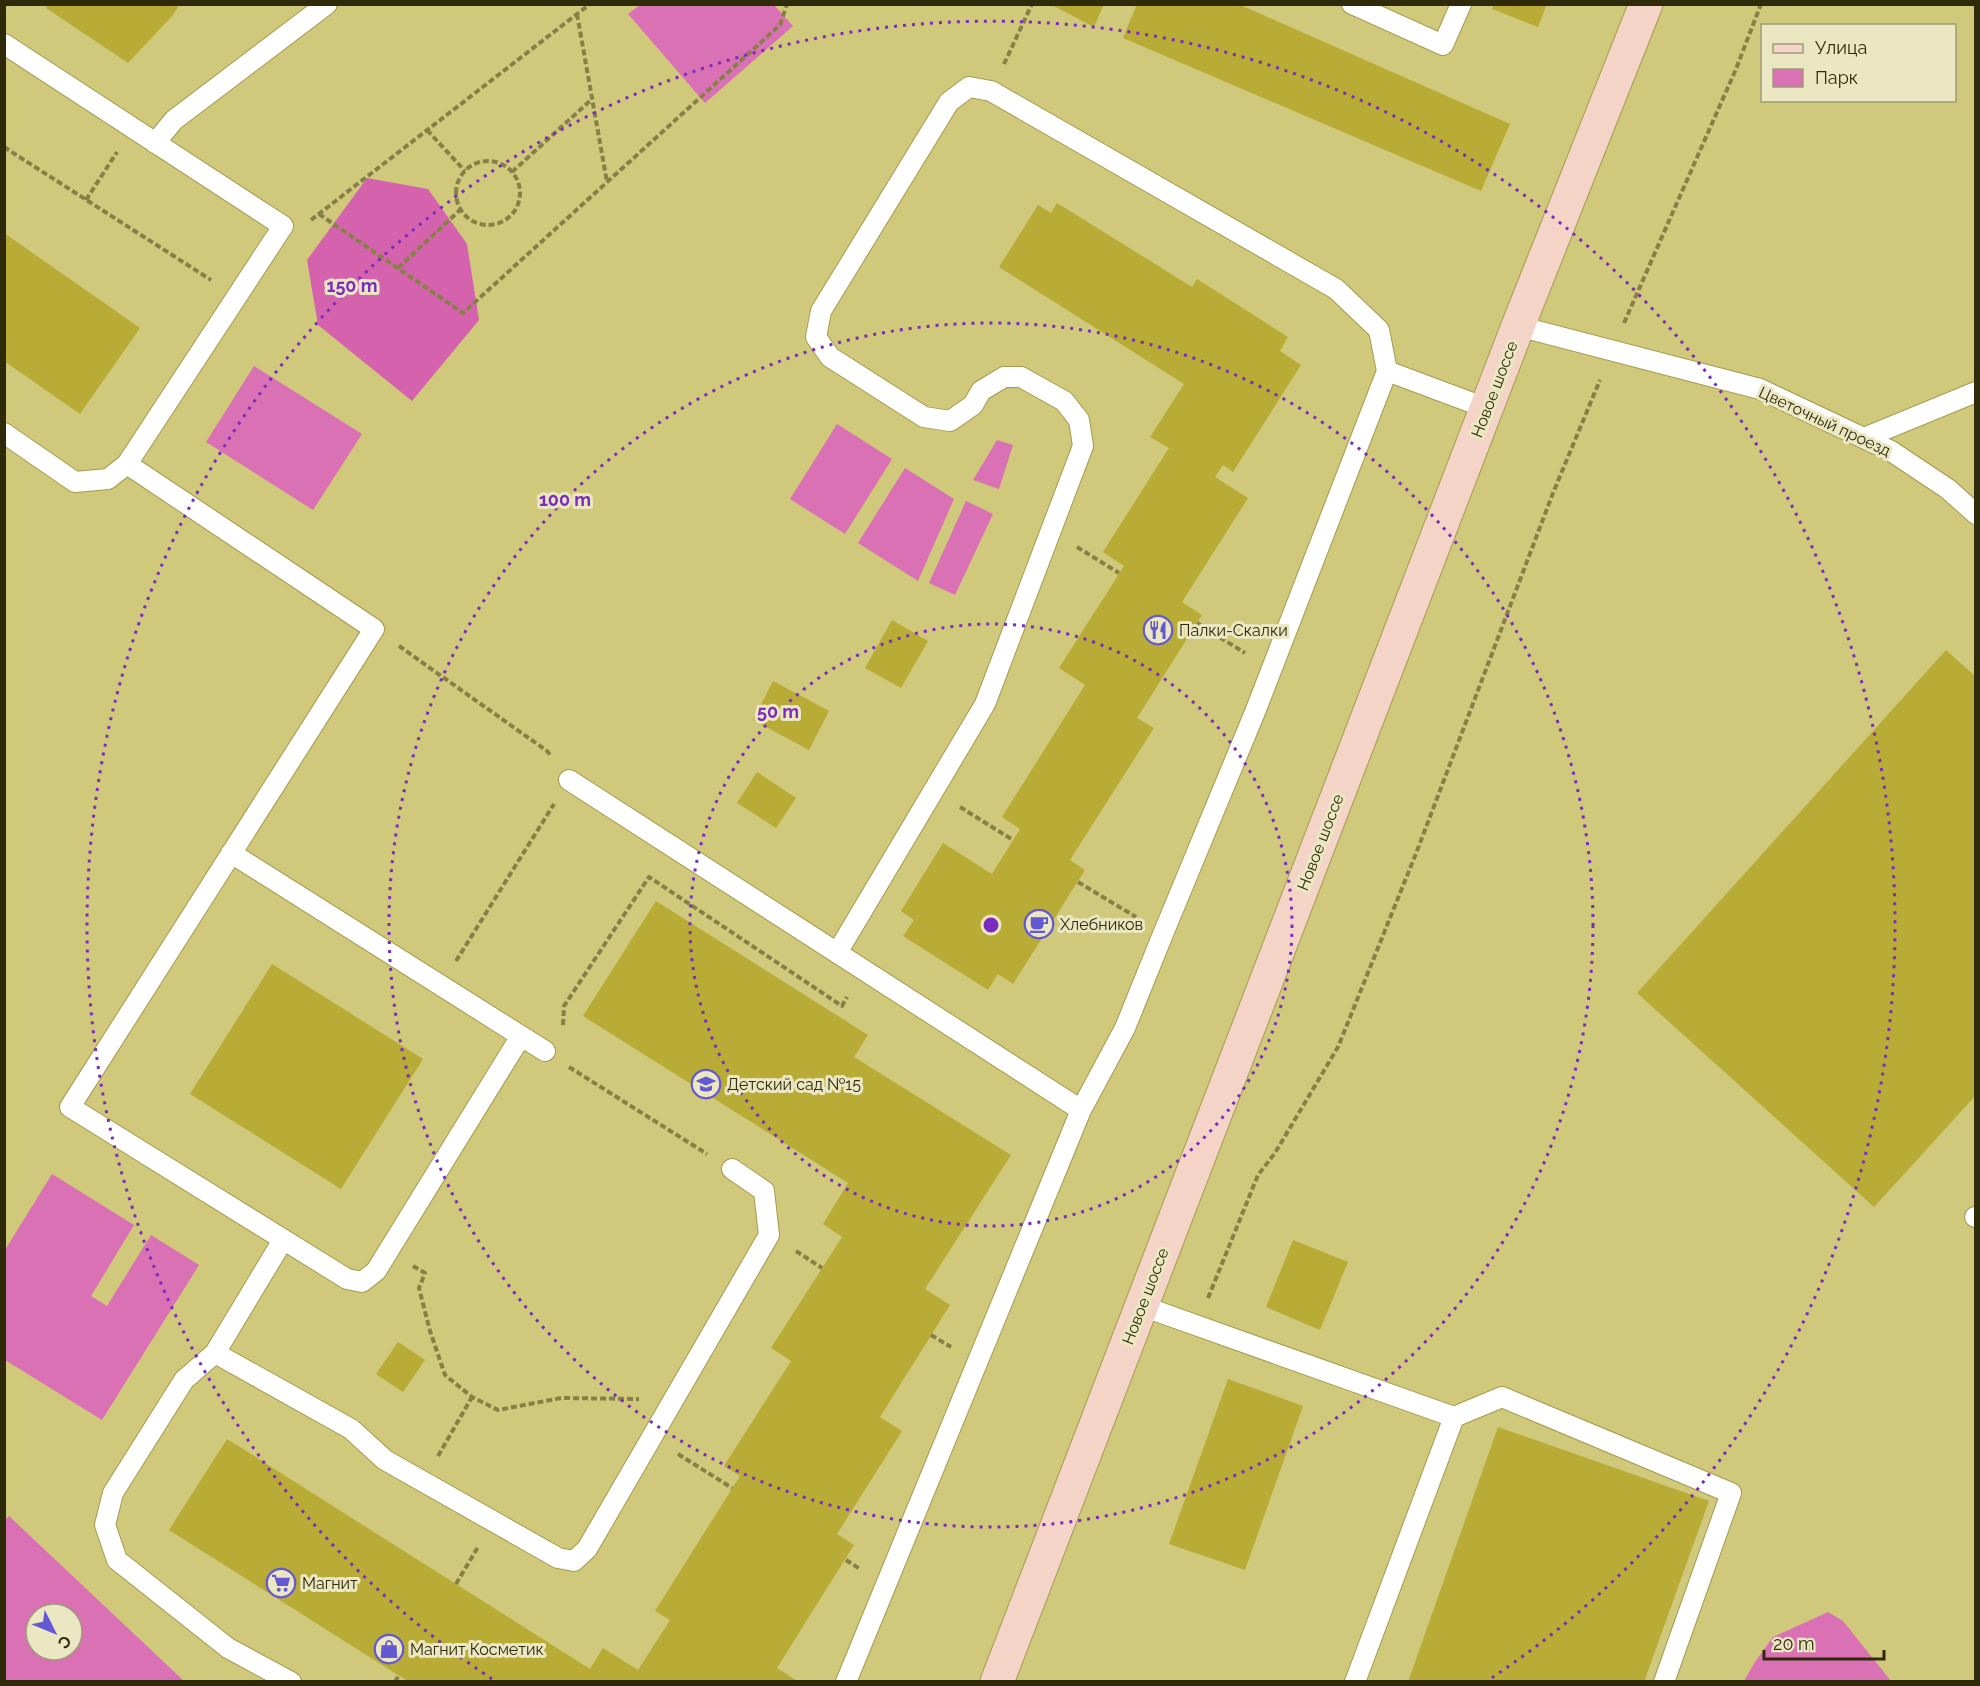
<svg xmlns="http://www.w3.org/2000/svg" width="1980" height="1686" font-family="Raleway,sans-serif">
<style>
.green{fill:#db71b5;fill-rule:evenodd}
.forest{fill:#d562ad}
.building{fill:#b8ab36}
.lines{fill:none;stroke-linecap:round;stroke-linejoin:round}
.lane-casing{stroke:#a49b4f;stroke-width:22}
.secondary-casing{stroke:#a49b4f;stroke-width:35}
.path{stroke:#868047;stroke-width:4;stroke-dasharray:6 3;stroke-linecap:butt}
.lane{stroke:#fff;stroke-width:20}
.secondary{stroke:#f4d4c7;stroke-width:33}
.ring{fill:none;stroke:#7b2cbf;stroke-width:3;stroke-dasharray:3 6}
.labels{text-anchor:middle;stroke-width:6;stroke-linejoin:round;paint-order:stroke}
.street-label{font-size:16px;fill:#2e2a0a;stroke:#ebe7c2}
.poi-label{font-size:16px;fill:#2e2a0a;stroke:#ebe7c2;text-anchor:start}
.centre{fill:#7b2cbf;stroke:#ebe7c2;stroke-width:3}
.ring-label{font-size:18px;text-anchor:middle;font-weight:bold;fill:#7b2cbf;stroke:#ebe7c2;stroke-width:6;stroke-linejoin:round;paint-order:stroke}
</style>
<rect width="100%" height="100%" fill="#d0c87b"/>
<path class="green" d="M640,5h134l19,21 -88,77 -77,-89z
M254,366l108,68 -49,76 -107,-68z
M837,424l55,35 -47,75 -55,-35z
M997,440l16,5 -14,44 -26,-9z
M905,468l49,31 -36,82 -60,-38z
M966,501l27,13 -38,81 -26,-12z
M52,1174l82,51 -43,71 16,10 44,-71 48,30 -97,155 -97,-60v-110z
M9,1516l175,165h-179l-1,-160zM36,1614h36v36h-36z
M1828,1612l15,9 48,60h-147l11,-19 18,-25z"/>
<path class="forest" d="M367,178l61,11 39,55 12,76 -67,81 -94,-76 -11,-65z"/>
<path class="building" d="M48,4h132l-7,11 -45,48 -82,-55z
M1050,4h54l-10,23z
M1137,4h101l272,120 -29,67 -358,-153z
M1494,4h53l-9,23 -46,-18z
M1057,203l135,84 5,-8 91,58 -8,14 21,14 -68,107 -10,-7 -8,12 33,21 -66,104 20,13 -65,103 17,10 -84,132 15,10 -72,114 -15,-10 -10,16 -85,-54 11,-16 -13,-9 42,-68 49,31 28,-45 -18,-12 83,-132 -26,-17 65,-102 -21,-14 66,-104 -19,-11 34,-53 -185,-117 39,-62 13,8z
M4,233l136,95 -60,86 -76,-53z
M892,620l36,21 -27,47 -36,-20z
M1946,650l30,27v418l-102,112 -237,-214z
M773,681l56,30 -20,39 -56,-30z
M757,772l39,26 -20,30 -39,-25z
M656,901l212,134 -14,22 157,98 -86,134 25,16 -70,112 22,14 -65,103 17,11 -77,123 22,14h-390l-240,-152 58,-91 363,230 13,-21 35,22 32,-50 -15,-9 85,-135 -16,-10 67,-105 -20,-13 71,-111 -19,-13 25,-41 -265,-167z
M272,964l151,95 -82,130 -151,-95z
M1293,1240l55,22 -28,68 -54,-23z
M398,1342l27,18 -22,32 -27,-18z
M1228,1379l75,27 -58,164 -76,-26z
M1498,1427l211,74 -65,181h-236z"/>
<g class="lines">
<g class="lane-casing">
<path id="lane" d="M1352,4l91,41 18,-41
M4,44l279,182 -156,238 -19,15 -33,3 -71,-49
M155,143l19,-23 153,-116
M1518,326l242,63 131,62 57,38 28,25
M1864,438l112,-46
M127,464l247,165 -304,478 277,172 15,3 14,-11 145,-235 -290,-183
M569,780l512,330
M837,953l148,-249 98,-258 -4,-26 -15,-19 -43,-24h-17l-23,14 -8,14 -23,16 -26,-4 -94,-60 -14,-20 5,-26 128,-209 20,-15 22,4 345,198 43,41 8,41 99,37
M521,1036l24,15
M1975,1217h1
M283,1240l-68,113 -31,27 -71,113 -8,32 12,35 111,88 63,34
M1142,1306l312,111 48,-20 229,96 -67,189
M215,1353l136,76 34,31 173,98 16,3 13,-12 182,-314 -5,-44 -32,-22
M846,1682l235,-572 44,-82 38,-94 92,-222 132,-341
M1355,1682l99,-265"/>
</g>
<g class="secondary-casing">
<path id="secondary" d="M997,1682l521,-1356 128,-322"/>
</g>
<path class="path" d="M577,14l30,168
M1004,64l28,-60
M427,130l38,41
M4,147l207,133
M456 193a32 32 0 1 1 64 0a32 32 0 1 1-64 0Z
M512,172l79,-72
M86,200l31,-48
M319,214l144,99 317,-288 7,-21
M311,220l279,-216
M398,268l62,-58
M1624,323l112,-254 25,-65
M1077,547l42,26
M1197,623l48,30
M399,646l148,105 4,5
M960,807l53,33
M1078,882l58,35
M456,961l98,-157
M563,1025l1,-19 85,-129 193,129 5,-9
M569,1067l138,87
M796,1251l26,17
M413,1266l12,7 -6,15 11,43 15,44 27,22 26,13 63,-12 78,1
M1208,1298l50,-123 17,-22 63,-106 79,-196 136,-358 47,-113
M931,1335l20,12
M678,1454l54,34
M438,1456l34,-59
M846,1560l14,9
M456,1584l22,-37
M395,1682l4,-7"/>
<use href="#lane" class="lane"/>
<use href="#secondary" class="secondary"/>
</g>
<g class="ring">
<circle cx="991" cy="925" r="301"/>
<circle cx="991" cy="925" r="602"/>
<path d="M492 1679A904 904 0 1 1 1490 1679"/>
</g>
<defs>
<g id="restaurant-ring" transform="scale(1.5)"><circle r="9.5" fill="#ebe7c2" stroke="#6459d2" stroke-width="1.5"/><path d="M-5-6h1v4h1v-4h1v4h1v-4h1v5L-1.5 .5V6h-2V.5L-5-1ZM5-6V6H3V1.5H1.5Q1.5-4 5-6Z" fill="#6459d2"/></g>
<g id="cafe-ring" transform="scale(1.5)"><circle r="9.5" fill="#ebe7c2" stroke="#6459d2" stroke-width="1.5"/><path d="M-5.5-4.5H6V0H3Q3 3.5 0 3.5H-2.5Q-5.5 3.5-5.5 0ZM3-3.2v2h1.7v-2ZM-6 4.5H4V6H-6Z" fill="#6459d2"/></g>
<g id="school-ring" transform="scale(1.5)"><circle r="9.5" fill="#ebe7c2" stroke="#6459d2" stroke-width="1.5"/><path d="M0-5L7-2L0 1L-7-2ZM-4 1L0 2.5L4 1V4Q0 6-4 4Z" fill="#6459d2"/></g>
<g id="supermarket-ring" transform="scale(1.5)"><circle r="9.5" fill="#ebe7c2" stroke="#6459d2" stroke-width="1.5"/><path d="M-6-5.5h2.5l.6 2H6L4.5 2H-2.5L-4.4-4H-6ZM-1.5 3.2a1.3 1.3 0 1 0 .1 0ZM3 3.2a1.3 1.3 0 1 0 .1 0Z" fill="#6459d2"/></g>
<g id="shop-ring" transform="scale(1.5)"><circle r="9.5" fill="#ebe7c2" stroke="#6459d2" stroke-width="1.5"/><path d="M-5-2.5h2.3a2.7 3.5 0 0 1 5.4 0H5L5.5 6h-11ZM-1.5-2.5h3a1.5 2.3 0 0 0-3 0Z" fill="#6459d2"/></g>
</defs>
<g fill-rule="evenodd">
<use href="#restaurant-ring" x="1158" y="630"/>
<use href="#cafe-ring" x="1039" y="924"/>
<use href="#school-ring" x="706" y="1084"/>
<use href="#supermarket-ring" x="281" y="1583"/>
<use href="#shop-ring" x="389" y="1649"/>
</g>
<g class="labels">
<g class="street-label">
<text transform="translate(1494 389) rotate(-69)" y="6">Новое шоссе</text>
<text transform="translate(1825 421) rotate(25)" y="6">Цветочный проезд</text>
<text transform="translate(1320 842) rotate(-69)" y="6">Новое шоссе</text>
<text transform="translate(1145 1296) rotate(-69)" y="6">Новое шоссе</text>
</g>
<g class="poi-label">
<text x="1179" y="636">Палки-Скалки</text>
<text x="1060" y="930">Хлебников</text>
<text x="727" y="1090">Детский сад №15</text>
<text x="302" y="1589">Магнит</text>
<text x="410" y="1655">Магнит Косметик</text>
</g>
</g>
<circle cx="991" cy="925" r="9" class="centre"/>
<g class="ring-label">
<text x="352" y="292">150 m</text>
<text x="565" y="506">100 m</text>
<text x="778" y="718">50 m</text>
</g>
<rect width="1980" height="1686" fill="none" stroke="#2e2a0a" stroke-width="12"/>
<rect x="1761" y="24" width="195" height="78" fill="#ebe7c2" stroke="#9f9b78" stroke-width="1.5"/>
<rect x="1773" y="44" width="30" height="9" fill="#f4d4c7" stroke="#9f9b78" stroke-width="1.5"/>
<text x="1815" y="54" font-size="18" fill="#2e2a0a">Улица</text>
<rect x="1773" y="69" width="30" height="18" fill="#db71b5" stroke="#9f9b78" stroke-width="1.5"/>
<text x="1815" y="84" font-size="18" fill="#2e2a0a">Парк</text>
<g transform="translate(54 1632) rotate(133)"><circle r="28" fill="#ebe7c2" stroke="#9f9b78" stroke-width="1.5"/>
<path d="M0-4.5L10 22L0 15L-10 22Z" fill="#6459d2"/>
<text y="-9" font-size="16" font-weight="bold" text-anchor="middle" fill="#2e2a0a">С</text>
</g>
<path d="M1764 1650v9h120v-9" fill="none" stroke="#2e2a0a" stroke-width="3"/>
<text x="1773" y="1650" font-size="18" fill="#2e2a0a" stroke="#ebe7c2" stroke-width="4.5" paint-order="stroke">20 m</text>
</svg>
